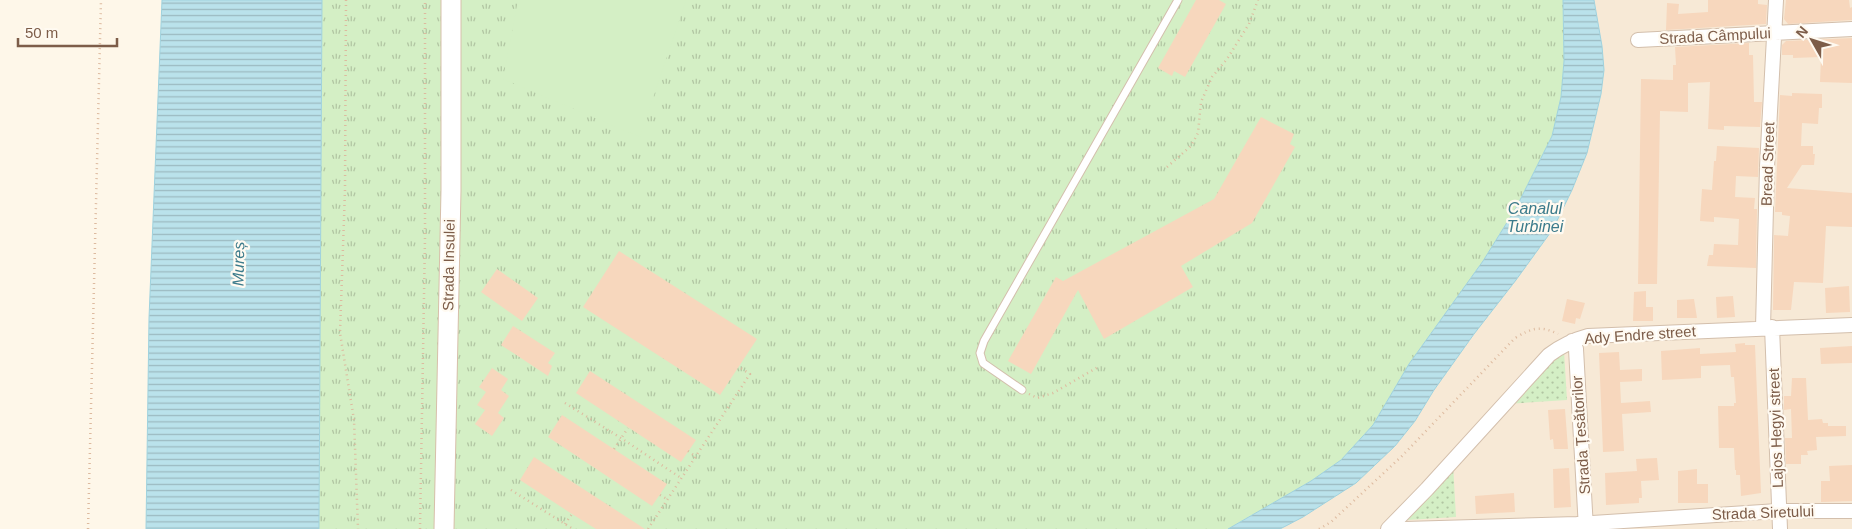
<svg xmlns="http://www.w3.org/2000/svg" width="1852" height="529" font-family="Helvetica,sans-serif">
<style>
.residential{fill:#f7e9d6}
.grass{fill:url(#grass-dots)}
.park{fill:url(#park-tufts)}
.pitch{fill:#d4efc5}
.water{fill:url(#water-rules);stroke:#9fd2de}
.building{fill:#f7d7bd}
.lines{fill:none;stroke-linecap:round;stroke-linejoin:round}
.lane-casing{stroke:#d3bfac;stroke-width:9}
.street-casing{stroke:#d3bfac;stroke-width:16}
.secondary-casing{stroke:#d7bfaa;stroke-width:21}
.path{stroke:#ddba9f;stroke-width:2.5;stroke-dasharray:1 4;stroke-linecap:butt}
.lane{stroke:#fff;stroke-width:7}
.street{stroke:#fff;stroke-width:14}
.secondary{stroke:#fff;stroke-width:19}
.labels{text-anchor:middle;stroke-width:4.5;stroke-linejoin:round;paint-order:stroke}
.street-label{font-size:15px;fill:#7d5d49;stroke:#fffaf1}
.water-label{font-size:16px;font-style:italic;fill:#3c7b8b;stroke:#fffaf1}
</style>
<defs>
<pattern id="grass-dots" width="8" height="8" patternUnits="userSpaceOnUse" patternTransform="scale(1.25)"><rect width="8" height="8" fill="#d4efc5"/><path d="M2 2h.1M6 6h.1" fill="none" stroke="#b1c5a2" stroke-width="1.8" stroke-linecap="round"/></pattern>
<pattern id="park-tufts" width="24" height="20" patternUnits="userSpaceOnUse" patternTransform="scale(1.25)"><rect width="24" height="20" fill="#d4efc5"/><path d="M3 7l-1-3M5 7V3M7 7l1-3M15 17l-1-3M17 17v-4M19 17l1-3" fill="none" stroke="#b1c5a2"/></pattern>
<pattern id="water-rules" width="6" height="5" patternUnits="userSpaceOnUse" patternTransform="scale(1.25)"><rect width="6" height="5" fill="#bae2eb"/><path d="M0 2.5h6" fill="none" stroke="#9cbac0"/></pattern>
</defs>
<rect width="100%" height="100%" fill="#fef7e9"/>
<path class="residential" d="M1563,0h289v529h-624l83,-48 30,-21 32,-35 49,-81 61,-83 33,-53 36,-72 13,-117z"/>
<path class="grass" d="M1564,351l3,49 -61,4 26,-30z
M1453,464l3,53 -49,3v-4z"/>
<path class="park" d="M322,0h1241l1,61 -3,36 -9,39 -36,72 -33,53 -74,103 -36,61 -32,35 -30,21 -83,48h-909z"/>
<path class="pitch" d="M518,0h168l-46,137 -137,-58z"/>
<path class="water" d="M162,0h160l-3,529h-173l3,-211z
M1563,0h31l8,46 2,24 -3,24 -14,59 -15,37 -19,39 -37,51 -42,54 -40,56 -19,31 -20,25 -39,37 -53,34 -23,12h-52l83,-48 30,-21 32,-35 36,-61 74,-103 33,-53 36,-72 9,-39 3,-36z"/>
<path class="building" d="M1196,0h23l7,4 -41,73 -11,-6 -2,5 -14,-8z
M1708,0h50v4l9,1 -1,19 -100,6 1,-27 12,1 -1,10 30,-2z
M1786,0h63l1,8 2,-1v13l-64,4 -4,-5z
M1852,38v45l-32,-1 1,-25 -28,1v-3h-11v-10l4,-4z
M1749,43v12h4l1,47h8l-2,25 -36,-1v4l-16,-1 2,-47 -22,1v29l-28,-1 -3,173h-19l3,-205 32,1v-15h3l-1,-18z
M1792,93l30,1v14h-3l-1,16 -16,-1 -1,23h12v8h2l-1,11h-12l-15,23 65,5v34l-26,-1 -3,57 -29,-1 -3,28h-18l1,-75 14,1 2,-20 -8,-1v-3h-7l5,-117 12,1z
M1261,117l33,17 -4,10 5,3 -43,76 -71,43 12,21 -89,52 -26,-49 -47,84 -23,-13 48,-84 7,4 151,-82z
M1717,146l42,2 -1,29 -22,-1 -1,21 20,1 -1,11h3l-1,59 -49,-2 2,-11h4l1,-11 24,1 1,-26 -25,-2v5l-14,-1 2,-32 10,1 2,-29h2z
M619,251l138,88 -37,56 -137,-88z
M497,269l41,29 -16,23 -41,-29z
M1849,286l1,26 -24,1 -1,-25z
M1646,291v16h7v14h-20l1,-29z
M1733,296l2,21 -18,1 -1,-21z
M1567,299l18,4 -5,16 -4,-1 -1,6 -13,-3z
M1694,299l3,19h-20v-18z
M513,326l42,27 -7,10 4,3 -4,10 -47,-31z
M1745,343v2h10l6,148 -20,3 -1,-21h-4v-5h-1l-1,-22h-15l-1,-42h16v-3h2l-2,-26h-3l-1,-12 -29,1v12l-39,2 -1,-29 39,-3v6l36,-2 -1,-8z
M1852,346v17l-31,1 -1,-16z
M1619,352l1,18 22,-1v12l-22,1 1,21 29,-2 1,11 -29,2 2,37 -21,1 -4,-99z
M492,368l16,11 -7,11 8,6 -11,17 6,5 -12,18 -17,-12 10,-14 -8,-5 9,-13 -7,-5z
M590,371l106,69 -15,22 -105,-69z
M1792,378h14l2,42 14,-1 1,4h5v3h18v10l-30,1 1,13 -10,1 1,4h-7v9h-15l-1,-26h7l-1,-29 -7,1v-14h7z
M1565,409l3,40h-14l-1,-10 -3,1 -2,-30z
M562,415l105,69 -15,22 -104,-69z
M534,457l111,72h-49l-24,-15 -52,-34z
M1657,458l2,22 -18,1 1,17h-3v5l-33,2 -1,-32 32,-2 -1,-12z
M1852,465v36l-31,1v-21h9l-1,-15z
M1569,468l2,39 -17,1 -1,-39z
M1697,469v15h11v19h-30v-32z
M1514,493l1,19 -39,2 -1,-18z"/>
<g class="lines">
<g class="lane-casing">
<path id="lane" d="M1022,390l-39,-27 -3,-10 4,-12 194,-341"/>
</g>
<g class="street-casing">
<path id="street" d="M1638,40l214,-11
M1772,327l8,202
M1763,328l4,-161 9,-167
M1572,341l4,8 10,180
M1388,529l39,-40 122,-134c12,-9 24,-15 39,-19l264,-11
M1405,529l172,-5 201,-13h74"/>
</g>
<g class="secondary-casing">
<path id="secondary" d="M444,529l7,-339v-190"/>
</g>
<path class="path" d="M346,0l-1,190 -5,143 14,87 4,109
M1167,167l24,-21 7,-13 3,-31 11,-25 15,-18 22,-35 9,-24
M1029,394l8,4 16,-5 47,-27
M565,403l56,35 60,40
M614,449l14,-21
M688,451l7,5
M511,490l62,39
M660,495l7,4
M565,524l7,-10
M88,529l13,-529
M420,529l5,-291v-238
M648,529l102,-155 -11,-7
M1319,529l12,-7 71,-66 113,-118c17,-10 25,-13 43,-4"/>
<use href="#lane" class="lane"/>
<use href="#street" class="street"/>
<use href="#secondary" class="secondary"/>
</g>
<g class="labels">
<g class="street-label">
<text transform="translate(1715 36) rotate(-3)" y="5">Strada Câmpului</text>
<text transform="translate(1768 164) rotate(-88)" y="5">Bread Street</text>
<text transform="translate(449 265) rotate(-89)" y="5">Strada Insulei</text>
<text transform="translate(1640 335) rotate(-4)" y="5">Ady Endre street</text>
<text transform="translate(1776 428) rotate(-92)" y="5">Lajos Hegyi street</text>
<text transform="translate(1581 435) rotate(-94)" y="5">Strada Țesătorilor</text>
<text transform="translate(1763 513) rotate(-2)" y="5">Strada Siretului</text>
</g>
<g class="water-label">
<text x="1535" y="214">Canalul<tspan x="1535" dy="18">Turbinei</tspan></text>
<text transform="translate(238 264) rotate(-89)" y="6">Mureș</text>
</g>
</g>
<g transform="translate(1812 40) rotate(309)" stroke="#fffaf1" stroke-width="4" paint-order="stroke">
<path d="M0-4L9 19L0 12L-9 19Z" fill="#7d5d49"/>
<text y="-8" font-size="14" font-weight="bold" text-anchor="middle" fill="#7d5d49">N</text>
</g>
<path d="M18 38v8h99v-8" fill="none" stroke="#7d5d49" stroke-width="2.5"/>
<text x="25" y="38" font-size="15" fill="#7d5d49" stroke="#fffaf1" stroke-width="4" paint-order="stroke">50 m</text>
</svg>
